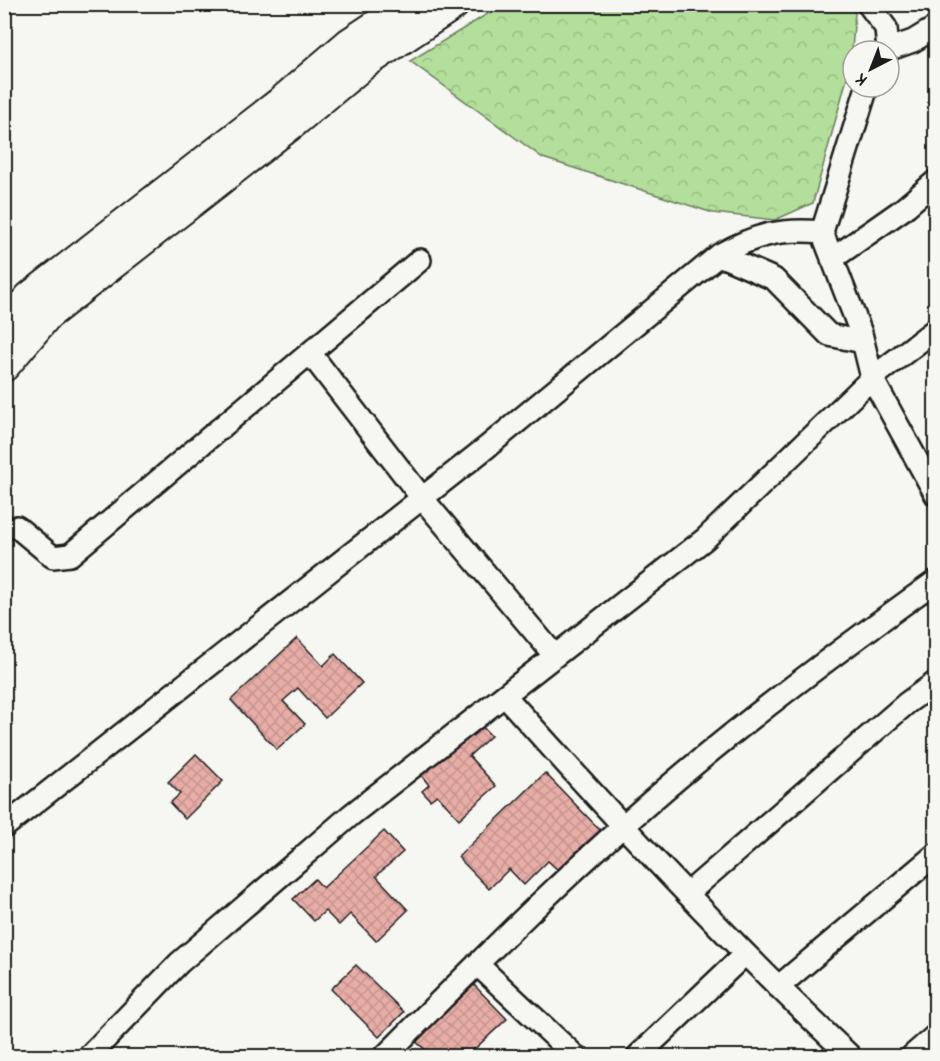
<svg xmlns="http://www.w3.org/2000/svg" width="940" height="1061" font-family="'Patrick Hand',sans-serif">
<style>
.forest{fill:url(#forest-crowns);stroke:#687d5c;stroke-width:1.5}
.building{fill:url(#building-cross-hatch);stroke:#1c1c1c;stroke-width:1.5}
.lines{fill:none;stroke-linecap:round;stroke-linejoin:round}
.street-casing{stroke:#1c1c1c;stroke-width:26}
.secondary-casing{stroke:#1c1c1c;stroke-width:34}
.street{stroke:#f6f6f2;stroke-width:21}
.secondary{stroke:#f6f6f2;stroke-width:30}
</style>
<defs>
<pattern id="forest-crowns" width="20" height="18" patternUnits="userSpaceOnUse" patternTransform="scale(1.5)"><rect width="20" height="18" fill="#b3de9b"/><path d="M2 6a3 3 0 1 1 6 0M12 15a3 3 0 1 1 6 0" fill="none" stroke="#99be85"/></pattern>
<pattern id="building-cross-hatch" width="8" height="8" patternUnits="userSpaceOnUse" patternTransform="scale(1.5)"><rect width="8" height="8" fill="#e8ada7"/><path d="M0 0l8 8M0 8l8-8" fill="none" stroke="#c6948f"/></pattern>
</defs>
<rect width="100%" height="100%" fill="#f6f6f2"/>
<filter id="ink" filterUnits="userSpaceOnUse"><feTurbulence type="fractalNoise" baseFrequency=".0167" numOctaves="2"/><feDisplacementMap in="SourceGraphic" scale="12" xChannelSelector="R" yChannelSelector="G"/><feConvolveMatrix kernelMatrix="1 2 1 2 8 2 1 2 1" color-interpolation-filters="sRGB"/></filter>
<g filter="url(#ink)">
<path class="forest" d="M849,5l6,7 -4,51 -38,140 -38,17 -62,-7 -170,-55 -133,-97 92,-56z"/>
<path class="building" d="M297,638l26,28 12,-12 27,29 -37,35 -27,-30 -15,13 22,23 -28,26 -46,-50z
M478,722l13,14 -22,20 27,30 -37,33 -22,-24 -7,5 -8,-9 7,-6 -9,-11z
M196,754l27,27 -38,38 -15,-16 10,-9 -12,-12z
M545,773l56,58 -42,40 -11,-10 -24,24 -15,-16 -20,20 -31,-32z
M384,831l19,21 -27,24 32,34 -32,31 -26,-27 -11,11 -14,-14 -11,10 -21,-22 22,-20 8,9z
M356,965l48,47 -25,25 -48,-48z
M474,985l33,34 -40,37h-34l-18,-15z"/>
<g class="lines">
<g class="street-casing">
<path id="street" d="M868,4l18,24 2,23
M890,49l23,-8 23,-14
M822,232l45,-145
M719,255l55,24 55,56 34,7
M832,259l70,-49 34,-29
M310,353l112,145 133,158
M17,527l36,30 17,-2 350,-295
M505,696c111,124 224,246 345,360
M4,827l483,-380 232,-192c36,-20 61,-27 103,-23l39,101 11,45 64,117
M687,894l220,-191 29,-21
M477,964l98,92
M778,987l158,-133
M89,1056l90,-93 172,-148 354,-276 167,-161 64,-49
M385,1056c96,-96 193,-194 297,-281 82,-69 167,-132 254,-194
M638,1056l107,-102
M912,1056l24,-21"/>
</g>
<g class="secondary-casing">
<path id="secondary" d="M4,328l26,-31 250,-194 70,-60 59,-39
M4,366l43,-51 248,-194 70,-58 89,-59"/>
</g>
<use href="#street" class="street"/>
<use href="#secondary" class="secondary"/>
</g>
</g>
<rect width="940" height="1061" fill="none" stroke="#f6f6f2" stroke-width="24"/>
<rect x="12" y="12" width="916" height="1037" fill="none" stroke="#1c1c1c" stroke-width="2" filter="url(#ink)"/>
<g transform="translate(871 69) rotate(222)"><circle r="28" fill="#f6f6f2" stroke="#9f9f9c" stroke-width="1.5"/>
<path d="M0-4.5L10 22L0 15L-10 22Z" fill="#1c1c1c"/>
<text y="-9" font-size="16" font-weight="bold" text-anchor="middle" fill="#1c1c1c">K</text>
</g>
</svg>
